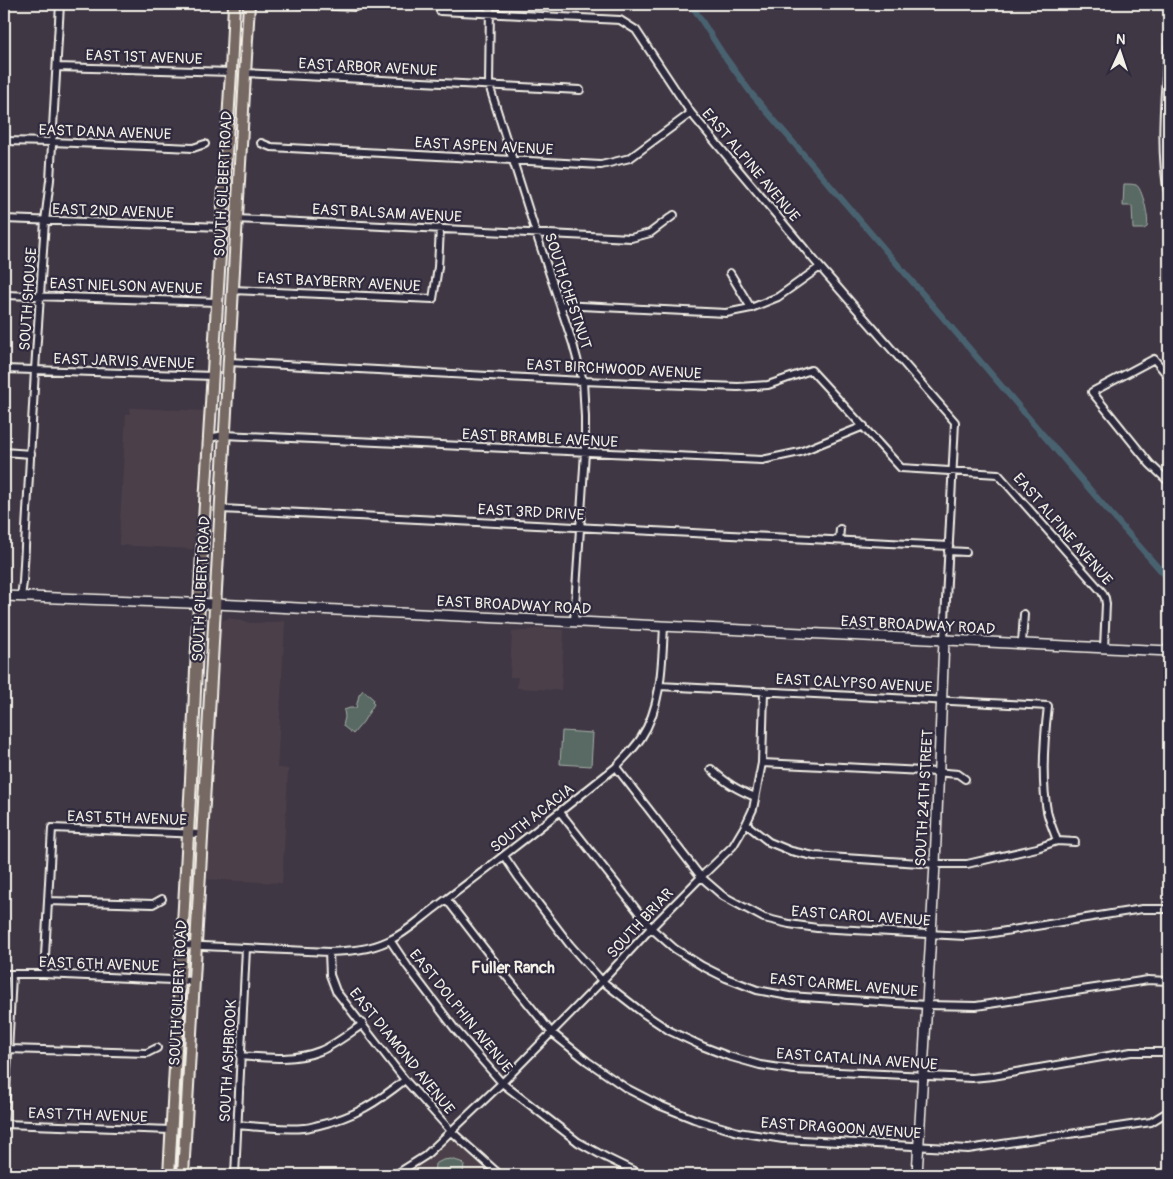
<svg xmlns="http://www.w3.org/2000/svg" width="1173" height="1179" font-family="Pangolin,sans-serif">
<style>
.built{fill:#4c404a}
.green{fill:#586b64;stroke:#a6aea6}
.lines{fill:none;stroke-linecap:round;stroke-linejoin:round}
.canal{stroke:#496270;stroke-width:6}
.street-casing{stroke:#f4f1e8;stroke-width:10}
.secondary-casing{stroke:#f4f1e8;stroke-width:12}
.primary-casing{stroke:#f4f1e8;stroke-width:14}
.street{stroke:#2f2a3d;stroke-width:6}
.secondary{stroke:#2f2a3d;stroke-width:9}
.primary{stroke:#766964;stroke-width:10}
.labels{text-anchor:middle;stroke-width:4.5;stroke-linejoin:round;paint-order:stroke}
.street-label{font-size:15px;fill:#f4f1e8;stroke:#2f2a3d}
.neighbourhood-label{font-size:16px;font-weight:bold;fill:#f4f1e8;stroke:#2f2a3d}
</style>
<rect width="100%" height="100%" fill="#403745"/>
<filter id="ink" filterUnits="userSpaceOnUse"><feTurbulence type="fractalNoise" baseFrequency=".02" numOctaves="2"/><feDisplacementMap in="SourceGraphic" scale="10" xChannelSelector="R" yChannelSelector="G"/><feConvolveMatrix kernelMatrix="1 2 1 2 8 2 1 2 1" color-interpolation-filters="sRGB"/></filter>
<g filter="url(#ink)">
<path class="built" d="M130,408l76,3 -10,101 -3,37 -74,-4 7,-131h4z
M229,618l21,5h18l17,-2 -8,147 11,1 -6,114 -78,-4 17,-252 1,-6z
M539,628l25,2 -3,60 -44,-2 1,-11h-8l2,-45 15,-1z
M451,1131l49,44h-105z"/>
<path class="green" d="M1124,184c3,0 9,0 12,1 6,2 14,36 11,42 -1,1 -2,1 -3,2h-11l-1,-23h-9z
M363,690l10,9 -1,3 2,2 -11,18 -10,12 -10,-8 2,-9 -1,-7 6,-2h6l3,-13z
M562,731l31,2 -2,33 -31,-2z
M451,1159l10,3 3,3 -1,10h-29l1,-11 8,-4z"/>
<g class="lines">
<path class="canal" d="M691,4l32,50 28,39 353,413 58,66 7,6"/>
<g class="street-casing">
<path id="street" d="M295,4l60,3
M490,4l-1,81 47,148 37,111 10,37 2,36v35l-11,169
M440,11l180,9 16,10 55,83 129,154 135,155 -11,218
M1169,32c-3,55 -11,112 0,166
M57,67l174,5
M245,73l335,17
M4,141l48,1 141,6 12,-4
M261,143l10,4 330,18 29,-7 61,-45
M4,219l218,8
M236,219l395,19 19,-5 24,-18
M730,273l21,35
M232,290l201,9 5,-32 2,-39
M4,295l213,7
M560,305l166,8 25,-5 27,-11 42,-30
M228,362l355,19 155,6 30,-2 43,-15 90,98 97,6 104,118 3,6 1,6 -2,44
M4,369l209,7
M1169,377l-15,-18 -62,33 58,72 19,18
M209,438l15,-3 538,25 38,-8 64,-26
M4,452l27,2
M221,509l728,37
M839,540l1,-11
M948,551l18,1
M21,597l2,-15 12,-212 10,-149 5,-41 10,-176
M1022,643l2,-29
M659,686l389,20c-4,33 -7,72 -1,105 2,10 7,20 10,30
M762,763l161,8 35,3 7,5
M616,767l85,110 22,19 41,22 25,6 28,4 148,8 22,-2 155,-25h27
M711,769c15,14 25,20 44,28
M560,812l91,116 24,21 27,17 24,12 31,12 32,6 138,9 49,1 172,-26 21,1
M746,824l23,18 22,9 23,5 121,8h32l70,-16 20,-7 18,1
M504,856l15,22 51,67 32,36 41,32 27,18 32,15 26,10 32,9 34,5 178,8 21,-2 138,-24h38
M447,900l44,57 60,75 36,29 39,27 33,17 35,14 44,13 45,7 185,10 183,-27 18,-11
M48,901l105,3 9,-5
M390,940l18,27 47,62 47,54 76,59 29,16 35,17
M181,945l148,7c21,-1 40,-2 59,-11 18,-8 31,-21 47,-33 61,-46 121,-93 181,-141 8,-9 18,-18 25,-29 21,-32 21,-75 23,-112
M329,952l1,23 6,16 69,89 46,51 49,44
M4,974h40l149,7
M44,974l8,-146 149,6
M8,1049l139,4 10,-5
M240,1056c27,2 55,5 80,-5 13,-5 31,-19 43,-27
M4,1124l167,6
M238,1125c22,2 44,5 66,3 5,0 10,-2 15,-3 36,-8 58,-23 86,-45
M4,1129l8,-154
M235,1175l11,-227
M395,1175l30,-19 77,-73 100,-102 49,-53 50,-51 32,-31 13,-22 7,-15 9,-46 2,-72"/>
</g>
<g class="secondary-casing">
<path id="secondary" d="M4,596l211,8 954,47
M917,1175l18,-311 9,-224"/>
</g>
<g class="primary-casing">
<path id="primary" d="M169,1175l22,-395 8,-177 32,-531 3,-68
M183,1175l66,-1171"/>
</g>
<use href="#street" class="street"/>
<use href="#secondary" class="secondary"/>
<use href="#primary" class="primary"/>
</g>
</g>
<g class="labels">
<g class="street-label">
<text transform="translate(144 57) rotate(2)" y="5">EAST 1ST AVENUE</text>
<text transform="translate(368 67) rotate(3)" y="5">EAST ARBOR AVENUE</text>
<text transform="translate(105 132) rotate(2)" y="5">EAST DANA AVENUE</text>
<text transform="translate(484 146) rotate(3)" y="5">EAST ASPEN AVENUE</text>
<text transform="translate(751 165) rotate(50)" y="5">EAST ALPINE AVENUE</text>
<text transform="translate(223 184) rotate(-87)" y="5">SOUTH GILBERT ROAD</text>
<text transform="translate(113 211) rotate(2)" y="5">EAST 2ND AVENUE</text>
<text transform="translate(387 213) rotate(3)" y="5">EAST BALSAM AVENUE</text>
<text transform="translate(339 282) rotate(3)" y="5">EAST BAYBERRY AVENUE</text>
<text transform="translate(126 286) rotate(2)" y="5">EAST NIELSON AVENUE</text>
<text transform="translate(568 291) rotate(72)" y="5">SOUTH CHESTNUT</text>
<text transform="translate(28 299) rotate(-86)" y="5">SOUTH SHOUSE</text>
<text transform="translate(124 361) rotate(2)" y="5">EAST JARVIS AVENUE</text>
<text transform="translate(614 369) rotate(3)" y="5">EAST BIRCHWOOD AVENUE</text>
<text transform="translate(540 438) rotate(3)" y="5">EAST BRAMBLE AVENUE</text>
<text transform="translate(531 512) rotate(3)" y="5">EAST 3RD DRIVE</text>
<text transform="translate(1063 529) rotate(49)" y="5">EAST ALPINE AVENUE</text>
<text transform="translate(201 589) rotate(-87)" y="5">SOUTH GILBERT ROAD</text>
<text transform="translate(514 605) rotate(3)" y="5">EAST BROADWAY ROAD</text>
<text transform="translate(918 625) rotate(3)" y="5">EAST BROADWAY ROAD</text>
<text transform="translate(854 683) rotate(3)" y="5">EAST CALYPSO AVENUE</text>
<text transform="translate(924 798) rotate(-87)" y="5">SOUTH 24TH STREET</text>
<text transform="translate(127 818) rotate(2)" y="5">EAST 5TH AVENUE</text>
<text transform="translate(532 818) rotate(-38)" y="5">SOUTH ACACIA</text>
<text transform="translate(861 916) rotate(4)" y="5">EAST CAROL AVENUE</text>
<text transform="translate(640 923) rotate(-47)" y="5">SOUTH BRIAR</text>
<text transform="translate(99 964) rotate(2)" y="5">EAST 6TH AVENUE</text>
<text transform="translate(844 985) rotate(5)" y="5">EAST CARMEL AVENUE</text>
<text transform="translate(178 993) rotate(-87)" y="5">SOUTH GILBERT ROAD</text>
<text transform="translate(461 1011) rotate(51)" y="5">EAST DOLPHIN AVENUE</text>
<text transform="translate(402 1051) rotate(51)" y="5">EAST DIAMOND AVENUE</text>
<text transform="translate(857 1059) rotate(4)" y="5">EAST CATALINA AVENUE</text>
<text transform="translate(228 1061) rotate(-87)" y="5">SOUTH ASHBROOK</text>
<text transform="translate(88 1115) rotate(2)" y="5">EAST 7TH AVENUE</text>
<text transform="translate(841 1128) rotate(4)" y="5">EAST DRAGOON AVENUE</text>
</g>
<g class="neighbourhood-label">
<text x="513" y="973">Fuller Ranch</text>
</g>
</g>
<rect width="1173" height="1179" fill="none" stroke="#2f2a3d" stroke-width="20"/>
<rect x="10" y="10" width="1153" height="1159" fill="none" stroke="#f4f1e8" stroke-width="2" filter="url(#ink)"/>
<g transform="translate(1120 52) rotate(3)" stroke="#2f2a3d" stroke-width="4" paint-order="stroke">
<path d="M0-4L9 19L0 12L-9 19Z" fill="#f4f1e8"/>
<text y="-8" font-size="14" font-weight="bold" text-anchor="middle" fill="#f4f1e8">N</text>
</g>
</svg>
